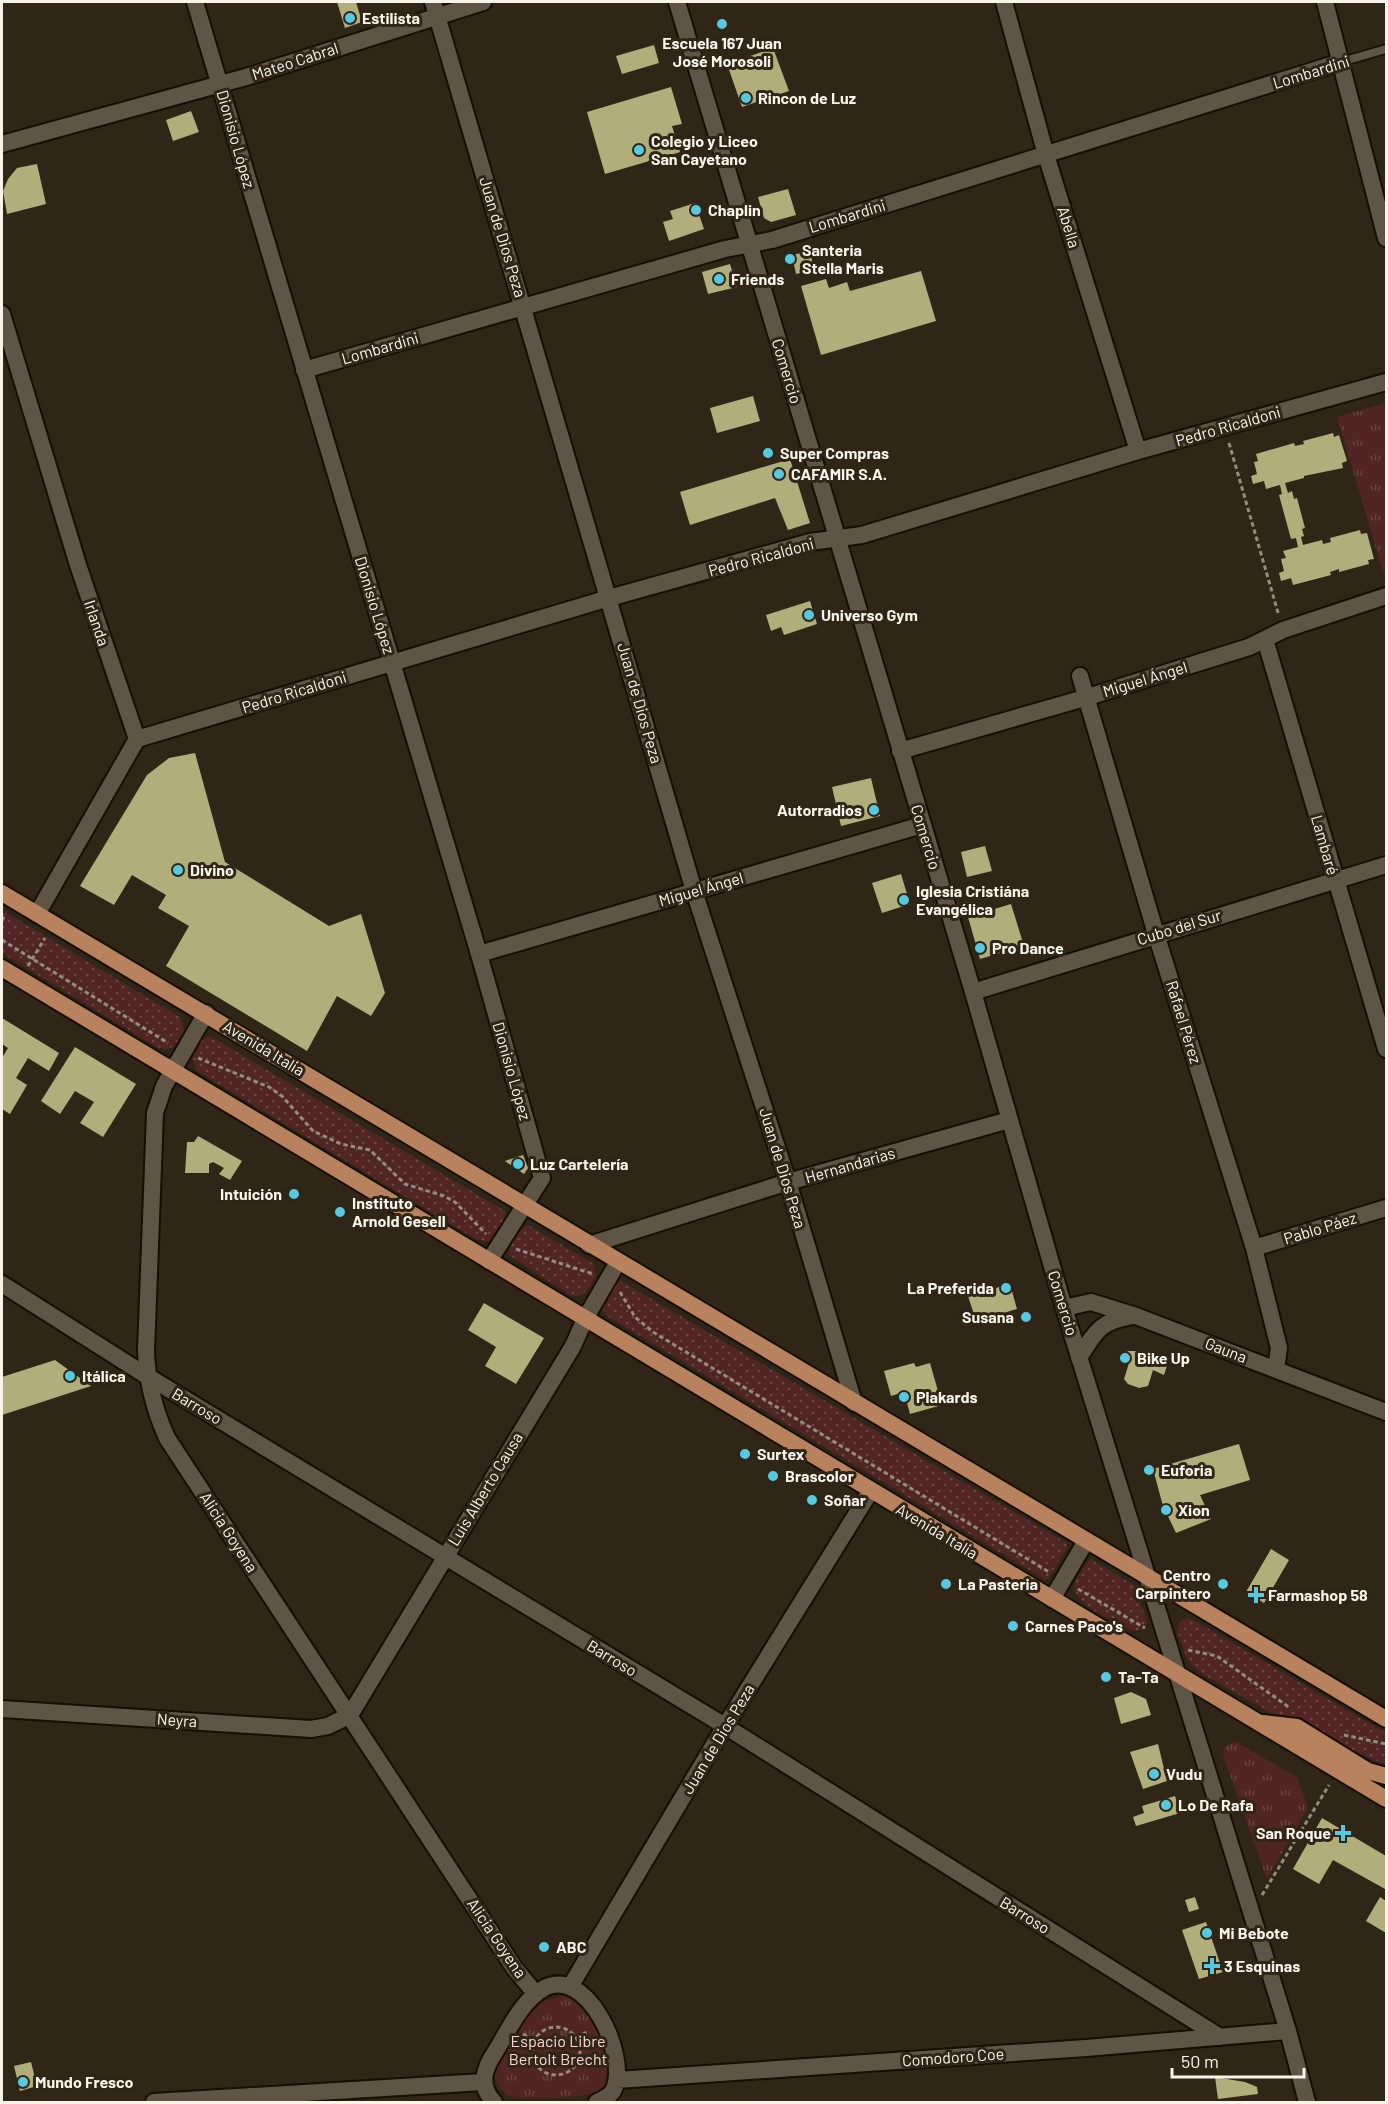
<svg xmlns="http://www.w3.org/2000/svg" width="1388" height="2104" font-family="Barlow,sans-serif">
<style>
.grass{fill:url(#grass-dots)}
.park{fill:url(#park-tufts)}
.building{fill:#b1ae7b}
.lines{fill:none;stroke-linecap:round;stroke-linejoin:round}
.service-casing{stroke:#170f03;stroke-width:11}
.minor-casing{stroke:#170f03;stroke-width:20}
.tertiary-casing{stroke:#170f03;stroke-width:20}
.primary-casing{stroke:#170f03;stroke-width:20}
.path{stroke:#938c80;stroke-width:3;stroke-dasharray:4.5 3;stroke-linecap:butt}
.service{stroke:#5f5546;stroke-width:8}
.minor{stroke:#5f5546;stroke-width:16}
.tertiary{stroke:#5f5546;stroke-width:16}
.primary{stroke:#b8825e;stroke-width:16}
.poi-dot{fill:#56c9e1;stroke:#2f2618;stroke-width:2}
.labels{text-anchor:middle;stroke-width:6;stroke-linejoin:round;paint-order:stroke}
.poi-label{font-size:16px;font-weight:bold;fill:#f9f3ea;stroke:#2f2618;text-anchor:start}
.street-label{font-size:16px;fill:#f9f3ea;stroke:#2f2618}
.park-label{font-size:16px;fill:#f9d6d3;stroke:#2f2618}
</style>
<defs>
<pattern id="grass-dots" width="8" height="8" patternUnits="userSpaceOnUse" patternTransform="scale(1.5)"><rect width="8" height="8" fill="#502523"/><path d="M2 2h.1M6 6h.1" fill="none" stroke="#6a4543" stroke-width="1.8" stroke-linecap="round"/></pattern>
<pattern id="park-tufts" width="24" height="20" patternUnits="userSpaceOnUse" patternTransform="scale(1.5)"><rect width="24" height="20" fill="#502523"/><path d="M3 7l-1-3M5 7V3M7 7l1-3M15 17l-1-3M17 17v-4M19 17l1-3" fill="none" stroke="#6a4543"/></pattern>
</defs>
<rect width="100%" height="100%" fill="#2f2618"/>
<path class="grass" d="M2,910l178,107 4,14c-8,13 -12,23 -29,15l-153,-93z
M210,1036l295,175 1,10 -13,21 -16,-2 -280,-169 -6,-14 10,-17z
M528,1225l66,39 2,11c-6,12 -11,25 -26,20l-61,-40c0,-11 9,-25 19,-30z
M621,1281l446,262v5l-18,30 -3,2 -439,-264 -6,-9c2,-9 10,-23 20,-26z
M1090,1559l44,26 13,37 -4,7 -10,2 -5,-2c-14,-8 -60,-27 -53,-46 3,-8 10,-17 15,-24z
M1190,1618l196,115v32l-108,-48 -79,-45 -12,-13 -10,-28 4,-11z"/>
<path class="park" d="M1386,403v171l-2,1 -47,-158z
M1232,1742l6,1 59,34 10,28 -1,7 -39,67 -44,-124 2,-8z
M563,1996l9,2 19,12 21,51 -1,15 -8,15c-14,6 -85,12 -97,3 -9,-7 -13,-18 -13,-29l35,-52 13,-11z"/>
<path class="building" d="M337,2h19l6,20 -17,6z
M654,45l5,18 -37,11 -6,-18z
M773,48l16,43 -47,16 -15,-43z
M671,87l11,37 -10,2 8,26 -75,22 -18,-62z
M191,111l8,21 -26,9 -7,-21z
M37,164l9,40 -39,10 -4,-23 5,-12 9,-11z
M788,189l8,26 -25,7 -7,-4 -6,-21z
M695,203l9,26 -35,12 -6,-19 10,-3 -3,-8z
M810,251l4,19 -18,4 -4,-19z
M730,264l7,23 -29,7 -6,-22z
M921,271l15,50 -115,34 -20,-69 25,-7 3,9 18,-6 3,9z
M753,396l7,25 -43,12 -7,-25z
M1333,433l1,4 5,-2 8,26 -5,2 1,5 -39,8v2l-19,5 3,10 4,-2 2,8 3,-1 8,30 -3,1 2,7 -3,1 2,8 19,-5 1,4 8,-2 -1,-4 30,-8 1,4 6,-1 7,26 -6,1 1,4 -30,8v-3l-9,3 1,3 -38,10 -2,-7 -10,3 -2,-8 5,-2 -3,-12 5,-1 -3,-7 15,-4 -2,-9 -5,1 -12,-44 3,-1 -2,-9 -14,4 -2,-8 -11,3 -2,-8 6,-2 -3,-12 4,-1 -2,-7 38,-11 1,3 9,-2 -1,-3z
M790,459l20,64 -22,7 -13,-32 -85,27 -10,-33z
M810,601l7,23 -33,11 -3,-8 -10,4 -5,-16z
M195,753l30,109 104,64 32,-12 24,79 -14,23 -34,-20 -30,55 -141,-85 23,-40 -31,-18 8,-13 -34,-20 -18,30 -34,-19 67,-111 22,-17z
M871,778l9,38 -39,10 -9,-39z
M985,846l7,25 -25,6 -6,-25z
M901,874l9,30 -28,9 -10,-30z
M1011,904l13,42 -44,13 -12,-42z
M2,1018l57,35 -10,18 -21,-13 -12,20 11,7 -17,29 -8,-5v-51l6,-10 -6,-4z
M75,1047l61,37 -33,53 -23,-14 14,-21 -19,-11 -15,23 -19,-13z
M198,1136l44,25 -12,19 -11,-6 5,-6 -11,-6 -4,2v9h-24l2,-31h7z
M523,1155l5,13 -4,6 -19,-13z
M1010,1284l7,25 -41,12 -8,-25z
M484,1303l60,35 -28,46 -31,-18 11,-19 -28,-17z
M1128,1351h19l22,8 -5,16 -11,-5 -5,16 -9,2 -11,-4 -4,-5 5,-16 -8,-8z
M55,1360l36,26 -89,29v-38z
M914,1363l2,4 14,-4 12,42 -32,9 -6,-22 -13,4 -7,-25z
M1239,1444l11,36 -50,15 11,24 -35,14 -13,-27 -10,-37z
M1271,1549l18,11 -25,43 -18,-11z
M1131,1692l15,7 5,16 -30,9 -7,-26z
M1158,1744l9,37 -24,8 -13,-37z
M1175,1796l5,17 -44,13 -3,-9 11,-4 -2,-7z
M1322,1818l64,38 -1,33 -52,-29 -14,24 -26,-15z
M1195,1897l4,12 -10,3 -4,-12z
M1380,1897l6,4v32l-20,-12z
M1206,1922l17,50 -24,7 -17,-49z
M31,2062l6,24 -17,5 -6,-25z
M1215,2077l30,5 12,5 1,7 -40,5z"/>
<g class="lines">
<g class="service-casing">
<path id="service" d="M1341,62l45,-13"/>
</g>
<g class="minor-casing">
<path id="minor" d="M195,2l284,952 63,224 -53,83
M433,2l261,889 94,291 66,221
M1004,2l42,153 92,296
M1325,2l61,236
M2,144l244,-67 237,-75
M2,314l76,251 59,174 -100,175
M304,370l421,-121 47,-9 569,-178
M1265,639l121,410
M1080,676l76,258 98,314 25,100 -3,21
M137,739l472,-141 201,-56 52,-7 276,-84 248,-69
M900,751l188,-54 161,-50 34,-17 103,-34
M479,954l443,-129
M973,992l413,-127
M206,1013l-42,73 -9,27 -9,238c1,32 8,58 21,87l348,531 21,25
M589,1245l199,-63 221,-62
M1254,1248l132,-40
M2,1284l145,92 578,350 495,311
M1052,1599l34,-58
M2,1709l309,20 17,-3 22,-11 223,-369 12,-27 33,-57
M570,1987l155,-261 145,-234
M617,2080l469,-32 202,-17
M154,2102l329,-20
M494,2102c-17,-18 -9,-35 3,-53 12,-20 24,-46 44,-59 44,-29 88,65 73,99 -3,7 -10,10 -17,13"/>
</g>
<g class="tertiary-casing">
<path id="tertiary" d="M677,2l296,990 91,316 224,723 19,71
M1064,1308l27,-6 45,14 250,96
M1079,1358c16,-26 21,-37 53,-42"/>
</g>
<g class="primary-casing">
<path id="primary" d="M2,893l1384,826
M2,968l1384,831
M1263,1723l34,4 71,44 18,5"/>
</g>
<path class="path" d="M1229,443l50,173
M2,921l3,-7
M2,940l166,103
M28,966l17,-28
M198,1058l71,29 13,9 31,35 28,13 29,6 35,34 39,12 11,6 31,32
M516,1249l77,25
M620,1292l15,25 18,15 396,240
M1078,1589l67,39
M1188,1650l29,6 73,52
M1344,1735l42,9
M1262,1895l67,-110
M532 2051a24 24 0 1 1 48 0a24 24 0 1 1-48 0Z
M523,2034l12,7
M576,2038l13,-7"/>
<use href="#service" class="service"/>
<use href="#minor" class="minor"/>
<use href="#tertiary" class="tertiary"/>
<use href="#primary" class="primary"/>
</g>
<g class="poi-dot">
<circle cx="350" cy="18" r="6"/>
<circle cx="722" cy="24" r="6"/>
<circle cx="746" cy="98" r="6"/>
<circle cx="639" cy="150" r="6"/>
<circle cx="696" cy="210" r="6"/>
<circle cx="790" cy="259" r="6"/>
<circle cx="719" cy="279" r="6"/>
<circle cx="768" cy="453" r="6"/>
<circle cx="779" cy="474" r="6"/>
<circle cx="809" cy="615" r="6"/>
<circle cx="874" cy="810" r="6"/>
<circle cx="178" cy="870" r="6"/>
<circle cx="904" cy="900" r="6"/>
<circle cx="980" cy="948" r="6"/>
<circle cx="518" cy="1164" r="6"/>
<circle cx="294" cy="1194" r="6"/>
<circle cx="340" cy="1212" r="6"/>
<circle cx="1006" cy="1288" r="6"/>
<circle cx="1026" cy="1317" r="6"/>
<circle cx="1125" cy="1358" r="6"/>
<circle cx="70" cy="1376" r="6"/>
<circle cx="904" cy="1397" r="6"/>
<circle cx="745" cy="1454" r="6"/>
<circle cx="1149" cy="1470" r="6"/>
<circle cx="773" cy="1476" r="6"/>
<circle cx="812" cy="1500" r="6"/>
<circle cx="1166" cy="1510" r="6"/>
<circle cx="946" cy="1584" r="6"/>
<circle cx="1223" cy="1584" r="6"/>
<path d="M1253 1586h6v6h6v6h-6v6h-6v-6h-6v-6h6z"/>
<circle cx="1013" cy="1626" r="6"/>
<circle cx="1106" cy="1677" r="6"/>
<circle cx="1154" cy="1774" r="6"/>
<circle cx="1166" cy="1805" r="6"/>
<path d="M1340 1824h6v6h6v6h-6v6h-6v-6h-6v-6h6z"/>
<circle cx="1207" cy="1933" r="6"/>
<circle cx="544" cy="1947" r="6"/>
<path d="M1209 1957h6v6h6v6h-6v6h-6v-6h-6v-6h6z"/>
<circle cx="23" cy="2082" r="6"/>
</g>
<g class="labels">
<g class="poi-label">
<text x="362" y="24">Estilista</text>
<text x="722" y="49" text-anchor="middle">Escuela 167 Juan<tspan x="722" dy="18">José Morosoli</tspan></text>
<text x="758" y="104">Rincon de Luz</text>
<text x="651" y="147">Colegio y Liceo<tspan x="651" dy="18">San Cayetano</tspan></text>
<text x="708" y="216">Chaplin</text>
<text x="802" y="256">Santeria<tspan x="802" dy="18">Stella Maris</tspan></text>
<text x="731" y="285">Friends</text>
<text x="780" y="459">Super Compras</text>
<text x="791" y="480">CAFAMIR S.A.</text>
<text x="821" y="621">Universo Gym</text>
<text x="862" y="816" text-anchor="end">Autorradios</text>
<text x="190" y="876">Divino</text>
<text x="916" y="897">Iglesia Cristiána<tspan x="916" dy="18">Evangélica</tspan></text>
<text x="992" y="954">Pro Dance</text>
<text x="530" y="1170">Luz Cartelería</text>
<text x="282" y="1200" text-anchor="end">Intuición</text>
<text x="352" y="1209">Instituto<tspan x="352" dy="18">Arnold Gesell</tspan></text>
<text x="994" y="1294" text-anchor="end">La Preferida</text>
<text x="1014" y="1323" text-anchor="end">Susana</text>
<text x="1137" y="1364">Bike Up</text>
<text x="82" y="1382">Itálica</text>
<text x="916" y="1403">Plakards</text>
<text x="757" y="1460">Surtex</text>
<text x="1161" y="1476">Euforia</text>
<text x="785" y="1482">Brascolor</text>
<text x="824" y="1506">Soñar</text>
<text x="1178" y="1516">Xion</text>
<text x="1211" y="1581" text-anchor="end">Centro<tspan x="1211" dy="18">Carpintero</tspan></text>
<text x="958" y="1590">La Pasteria</text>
<text x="1268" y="1601">Farmashop 58</text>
<text x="1025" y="1632">Carnes Paco's</text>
<text x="1118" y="1683">Ta-Ta</text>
<text x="1166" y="1780">Vudu</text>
<text x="1178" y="1811">Lo De Rafa</text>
<text x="1331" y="1839" text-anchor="end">San Roque</text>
<text x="1219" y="1939">Mi Bebote</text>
<text x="556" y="1953">ABC</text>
<text x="1224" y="1972">3 Esquinas</text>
<text x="35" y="2088">Mundo Fresco</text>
</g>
<g class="street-label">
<text transform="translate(295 61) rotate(-18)" y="6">Mateo Cabral</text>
<text transform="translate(1311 72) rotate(-17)" y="6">Lombardini</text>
<text transform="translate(236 139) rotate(74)" y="6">Dionisio López</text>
<text transform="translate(847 216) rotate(-17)" y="6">Lombardini</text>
<text transform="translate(1069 227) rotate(73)" y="6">Abella</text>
<text transform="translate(503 237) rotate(73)" y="6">Juan de Dios Peza</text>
<text transform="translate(380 348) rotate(-16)" y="6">Lombardini</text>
<text transform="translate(787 371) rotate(73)" y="6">Comercio</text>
<text transform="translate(1228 426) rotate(-16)" y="6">Pedro Ricaldoni</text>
<text transform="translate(761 557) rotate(-15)" y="6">Pedro Ricaldoni</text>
<text transform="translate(375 605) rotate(73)" y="6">Dionisio López</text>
<text transform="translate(97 623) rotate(71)" y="6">Irlanda</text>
<text transform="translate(1145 679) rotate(-17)" y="6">Miguel Ángel</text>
<text transform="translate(294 692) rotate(-17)" y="6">Pedro Ricaldoni</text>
<text transform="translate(640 703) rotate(74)" y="6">Juan de Dios Peza</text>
<text transform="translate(926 837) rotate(73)" y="6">Comercio</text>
<text transform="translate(1325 845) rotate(74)" y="6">Lambaré</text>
<text transform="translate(701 889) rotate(-16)" y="6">Miguel Ángel</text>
<text transform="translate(1179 927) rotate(-17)" y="6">Cubo del Sur</text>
<text transform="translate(1184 1022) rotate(73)" y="6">Rafael Pérez</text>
<text transform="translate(264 1048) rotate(31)" y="6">Avenida Italia</text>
<text transform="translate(512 1071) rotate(74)" y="6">Dionisio López</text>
<text transform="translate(850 1165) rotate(-16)" y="6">Hernandarias</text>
<text transform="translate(783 1168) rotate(73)" y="6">Juan de Dios Peza</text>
<text transform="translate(1320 1228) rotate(-17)" y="6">Pablo Páez</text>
<text transform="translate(1063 1303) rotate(73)" y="6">Comercio</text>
<text transform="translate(1226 1350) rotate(21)" y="6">Gauna</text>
<text transform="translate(197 1406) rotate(31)" y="6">Barroso</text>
<text transform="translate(485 1489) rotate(-59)" y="6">Luis Alberto Causa</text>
<text transform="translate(937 1531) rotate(31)" y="6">Avenida Italia</text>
<text transform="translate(229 1532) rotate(57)" y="6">Alicia Goyena</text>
<text transform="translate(612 1658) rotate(31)" y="6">Barroso</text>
<text transform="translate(177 1720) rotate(4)" y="6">Neyra</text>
<text transform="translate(718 1739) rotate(-59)" y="6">Juan de Dios Peza</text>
<text transform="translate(1025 1915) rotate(32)" y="6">Barroso</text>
<text transform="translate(497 1938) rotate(56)" y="6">Alicia Goyena</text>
<text transform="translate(953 2057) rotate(-4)" y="6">Comodoro Coe</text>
</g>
<g class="park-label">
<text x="558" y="2047">Espacio Libre<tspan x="558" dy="18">Bertolt Brecht</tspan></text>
</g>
</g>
<rect width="1388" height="2104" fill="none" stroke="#f9f3ea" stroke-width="6"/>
<path d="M1172 2068v9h132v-9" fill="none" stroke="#f9f3ea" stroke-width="3"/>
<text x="1181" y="2068" font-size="18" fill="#f9f3ea" stroke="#2f2618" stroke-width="4.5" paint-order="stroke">50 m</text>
</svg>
